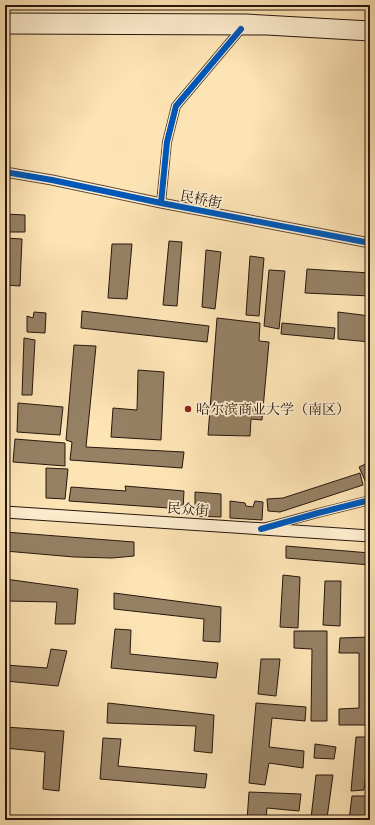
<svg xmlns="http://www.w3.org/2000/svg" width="375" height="825" font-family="Vollkorn,'Noto Serif SC',serif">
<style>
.building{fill:#968165;stroke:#26160e}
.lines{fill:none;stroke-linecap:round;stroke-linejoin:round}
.minor-casing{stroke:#5c4a38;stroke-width:10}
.tertiary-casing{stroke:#5c4a38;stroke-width:11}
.secondary-casing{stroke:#26160e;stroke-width:13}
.minor{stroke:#feedcf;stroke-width:8}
.tertiary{stroke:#feedcf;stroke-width:9}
.secondary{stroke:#feedcf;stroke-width:11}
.cycleway-casing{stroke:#feedcf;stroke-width:8}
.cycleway{stroke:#0057b8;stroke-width:6}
.poi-dot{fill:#8f2418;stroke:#feedcf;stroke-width:1.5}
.labels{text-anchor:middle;stroke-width:3.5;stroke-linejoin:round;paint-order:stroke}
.street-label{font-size:14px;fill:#26160e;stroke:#feedcf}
.poi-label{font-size:14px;fill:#26160e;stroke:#feedcf;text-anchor:start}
</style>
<rect width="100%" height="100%" fill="#fde4b5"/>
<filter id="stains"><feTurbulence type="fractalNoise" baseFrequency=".005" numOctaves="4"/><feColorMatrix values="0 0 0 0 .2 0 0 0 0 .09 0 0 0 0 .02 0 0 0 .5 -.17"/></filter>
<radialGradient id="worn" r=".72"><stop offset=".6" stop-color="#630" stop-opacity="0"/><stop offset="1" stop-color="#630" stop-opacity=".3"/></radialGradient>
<path class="building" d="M5,214l20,1v17h-20z
M5,238l17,1 -2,47 -15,-1z
M169,241l13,1 -5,64 -14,-1z
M112,244h20l-5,55 -19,-1z
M206,250l15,2 -6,57 -13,-2z
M250,256l14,2 -5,58 -13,-1z
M307,269l63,4v23l-65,-3z
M269,270l16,1 -6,58 -15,-3z
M82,311l127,15 -2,16 -126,-14z
M34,312l12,1 -1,20 -18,-1v-16l6,2z
M338,312l32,4v26l-32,-3z
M217,318l43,5 -1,18 10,1 -7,78 -11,-1 -1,17 -42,-1z
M282,323l53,5 -1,11 -53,-5z
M24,338l11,2 -3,55h-10z
M74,345l22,1 -10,101 98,5 -2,16 -112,-8 2,-18 -6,-2z
M138,370l26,2 -3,68 -50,-3 2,-29 24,2z
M18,403l45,4 -3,28 -43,-3z
M15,439l50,4v23l-52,-4z
M370,462v21l-3,2 -8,-18z
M46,468l22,1 -3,30 -19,-1z
M360,473l3,12 -83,27 -12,-1 -1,-12 16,-1z
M125,486l59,5 -1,18 -114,-8 2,-14 55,4z
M195,492l26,2v23l-26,-1z
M230,501l15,2 1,3 7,1 2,-6 8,1 -1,18 -32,-2z
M5,532l129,10v14l-22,2 -38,-1 -69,-6z
M286,546l84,7v12l-84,-7z
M283,575l17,2 -2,51 -18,-1z
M5,579l73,10 -3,35h-20l2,-22 -52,-1z
M325,581h16l-1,45 -17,-1z
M370,583v45h-2z
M114,593l107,14 -1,35 -17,-1 1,-22 -90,-10z
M115,629l16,1 -1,24 88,9 -2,15 -105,-10z
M294,631h33v90h-16l1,-72 -18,-1z
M370,637v88h-31v-16l20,-1v-55h-20l1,-15z
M51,649l16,2 -9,35 -53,-5v-16l42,3z
M261,659h19l-4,37 -18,-2z
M108,703l106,12 -2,38 -18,-2 2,-25 -89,-3z
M256,703l50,4 -1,14 -33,-3 -3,29 35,4 -1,17 -34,-5 -4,22 -16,-2z
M5,727l59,4 -5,60 -16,-2 2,-37 -40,-4z
M356,737h14l-6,53 -13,1z
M103,738l18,1 -3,27 89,8 -2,14 -105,-9z
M315,744l21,3 -2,12 -20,-1z
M316,775h17l-6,43h-16z
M249,792l52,2 -2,17 -32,-3 -1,12h-19z
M352,796h17l-3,24h-17z"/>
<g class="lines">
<g class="minor-casing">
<path id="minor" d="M161,203l6,-61 9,-36 65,-77
M266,527l52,-14 52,-13"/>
</g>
<g class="tertiary-casing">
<path id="tertiary" d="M5,172l47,8 109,23 209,40"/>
</g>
<g class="secondary-casing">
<path id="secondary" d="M5,19l241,1 124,7
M5,28l262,1 103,6
M5,512l365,24"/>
</g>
<use href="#minor" class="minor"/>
<use href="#tertiary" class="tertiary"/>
<use href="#secondary" class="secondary"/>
<g class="cycleway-casing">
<path id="cycleway" d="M5,172l47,8 109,23 209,40
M161,203l6,-61 9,-36 65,-77
M261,529l57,-16 52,-13"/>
</g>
<use href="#cycleway" class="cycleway"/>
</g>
<circle class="poi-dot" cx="188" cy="409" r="4"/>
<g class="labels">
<g class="street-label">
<text transform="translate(201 199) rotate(11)" y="5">民桥街</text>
<text transform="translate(188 509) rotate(4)" y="5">民众街</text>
</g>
<g class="poi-label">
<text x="196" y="414">哈尔滨商业大学（南区）</text>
</g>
</g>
<rect width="375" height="825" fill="none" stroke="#fde4b5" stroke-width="20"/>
<rect x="6" y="6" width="363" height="813" fill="none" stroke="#26160e" stroke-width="2"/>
<rect x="10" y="10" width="355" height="805" fill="none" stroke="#26160e"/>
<rect width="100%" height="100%" filter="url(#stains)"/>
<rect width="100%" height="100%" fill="url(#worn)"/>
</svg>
